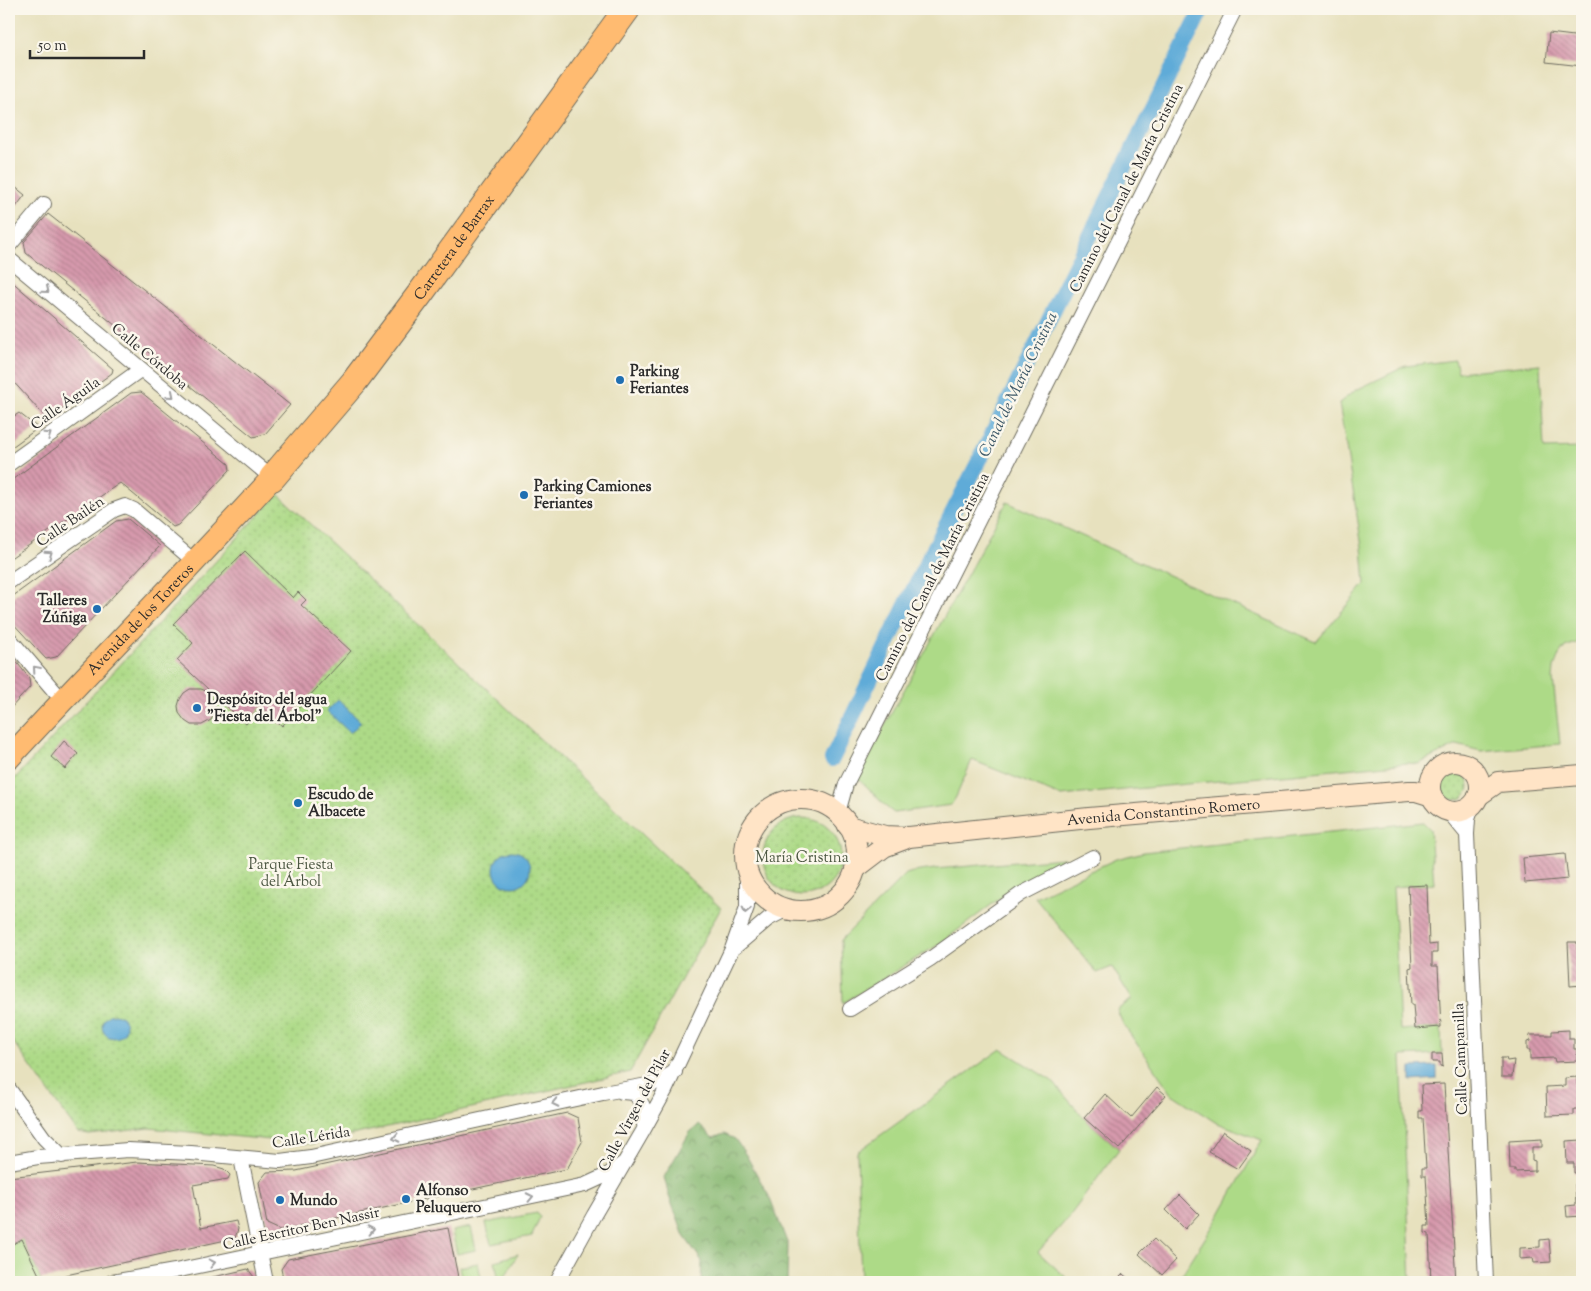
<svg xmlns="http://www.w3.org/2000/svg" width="1591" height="1291" font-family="'Sorts Mill Goudy',serif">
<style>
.green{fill:#adda87;stroke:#6c8259}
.forest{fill:url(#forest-crowns);stroke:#5a7250}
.park{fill:url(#park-dots);stroke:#6c8259}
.water{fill:#5fabd8;stroke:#456b82}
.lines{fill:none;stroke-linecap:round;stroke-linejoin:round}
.canal{stroke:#5fabd8;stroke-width:16}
.building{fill:url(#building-back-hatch)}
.street-casing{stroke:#6d6b5e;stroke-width:16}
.secondary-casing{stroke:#6d6b5e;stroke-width:22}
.primary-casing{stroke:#6d6b5e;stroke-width:24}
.highway-casing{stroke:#6d6b5e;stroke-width:28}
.street{stroke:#fff;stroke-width:14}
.secondary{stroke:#ffe4c6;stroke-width:20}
.primary{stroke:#ffbb71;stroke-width:22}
.highway{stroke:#ffbb71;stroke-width:26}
.oneway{stroke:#a0a0a0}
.poi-dot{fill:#1f6fb2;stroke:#fbf7ec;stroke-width:2}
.labels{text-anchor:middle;stroke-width:5;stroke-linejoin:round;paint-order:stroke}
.street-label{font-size:15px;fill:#2b2b2b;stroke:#fbf7ec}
.poi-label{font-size:15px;font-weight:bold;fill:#2b2b2b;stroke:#fbf7ec;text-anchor:start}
.park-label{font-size:15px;fill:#4c5742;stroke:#fbf7ec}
.water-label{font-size:16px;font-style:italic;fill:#3d5868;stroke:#fbf7ec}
</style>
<defs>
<pattern id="forest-crowns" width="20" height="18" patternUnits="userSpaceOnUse" patternTransform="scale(1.25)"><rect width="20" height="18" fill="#8aba74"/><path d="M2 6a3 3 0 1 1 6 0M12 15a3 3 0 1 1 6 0" fill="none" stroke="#71975f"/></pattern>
<pattern id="park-dots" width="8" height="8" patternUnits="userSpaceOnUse" patternTransform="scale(1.25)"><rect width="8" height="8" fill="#adda87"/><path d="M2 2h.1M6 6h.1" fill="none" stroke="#95bb75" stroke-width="1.8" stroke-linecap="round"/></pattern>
<pattern id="building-back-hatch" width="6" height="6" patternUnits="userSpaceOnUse" patternTransform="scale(1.25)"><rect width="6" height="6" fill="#d79aad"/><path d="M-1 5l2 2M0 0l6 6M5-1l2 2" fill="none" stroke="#af7e8d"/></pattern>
</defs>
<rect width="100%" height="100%" fill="#fbf7ec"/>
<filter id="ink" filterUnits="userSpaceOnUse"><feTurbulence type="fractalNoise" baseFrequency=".02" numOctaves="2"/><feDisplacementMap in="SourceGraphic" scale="10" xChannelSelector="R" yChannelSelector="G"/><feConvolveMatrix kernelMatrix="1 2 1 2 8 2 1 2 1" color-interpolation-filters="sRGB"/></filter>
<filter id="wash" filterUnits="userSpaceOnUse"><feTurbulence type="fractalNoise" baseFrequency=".0096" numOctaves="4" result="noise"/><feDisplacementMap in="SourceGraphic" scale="20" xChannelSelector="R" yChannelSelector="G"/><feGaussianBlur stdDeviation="1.12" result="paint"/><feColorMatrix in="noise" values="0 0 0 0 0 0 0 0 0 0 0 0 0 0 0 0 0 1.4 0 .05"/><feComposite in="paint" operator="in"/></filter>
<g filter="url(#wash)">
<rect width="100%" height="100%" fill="#e7e1be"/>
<path class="green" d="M1455,360l3,12 82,-8 4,85 38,-1v193l-17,6 -6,8 -5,13 -1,11 7,65 -79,7 -24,-6 -39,19 -10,-1 -347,33 -89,-36 -16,37 -5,8 -57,8c-14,-9 -23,-26 -38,-35l151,-276 309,140 49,-58 -3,-37 -23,-144 17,-13 50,-24z
M1423,822l7,7 4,55 -41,3 7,143 41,-3 1,27 -41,2 10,226h-234l39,-61 46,-81 -47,-18 -43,-28 -49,-70 -6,-14 15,-11 -20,-32 -15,6 -62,-76 81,-38 28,-7z
M1064,858l-65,41 -61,46 -95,58 -2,-63 65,-66 7,-2 22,-3z
M1001,1049l51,32 32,37 35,31 -50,68 -31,35 33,30h-210l-4,-130z
M537,1213l3,4 -8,19 -41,8 -5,-21z
M471,1227l5,23 -19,4 -5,-23z
M22,1239l19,40 -5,3h-21l-6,-12v-24z
M518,1254l-16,28h-3l-4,-21z
M478,1263l4,19h-20l-3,-15z"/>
<path class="forest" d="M699,1125l14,13 11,-4 11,5 11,16 24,43 18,47 -1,37h-86l1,-21 -18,-25 -15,-40 -5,-19 26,-45z"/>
<path class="park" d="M278,494l443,414 -91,164 -318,72 -163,-16 -60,7 -11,-2 -69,-97v-251z
M1441 786a14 14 0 1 1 28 0a14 14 0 1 1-28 0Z
M763 857a39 39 0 1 1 78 0a39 39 0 1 1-78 0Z"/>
<path class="water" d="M338,700l23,22 -11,11 -23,-22z
M494 869a18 18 0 1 1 36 0a18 18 0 1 1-36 0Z
M102 1026a12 12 0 1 1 24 0a12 12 0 1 1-24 0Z
M1437,1066v13l-26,2v-14z"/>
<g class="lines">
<path class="canal" d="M832,759l88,-183 58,-113 224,-454"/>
</g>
<g id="blocks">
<path class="building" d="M1549,33l33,4v29l-36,-4z
M9,182l16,13 -16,21z
M48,214l242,191 -25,29 -12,3 -227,-184 -2,-11z
M9,279l104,90 -1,4 -64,47 -39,-43z
M141,392l88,72 1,6 -52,55 -5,2 -53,-44 -111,76v-77l122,-89z
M9,412l4,5 6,-4 19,15 -29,21z
M128,519l32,27 -104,111 -10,2 -37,-40v-20l107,-78z
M245,551l48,47 5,-6 8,8 -5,5 50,46 -69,75 -20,-19 -16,17 -30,-28 -3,2 3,12 -5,10 -9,5h-11l-6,-4 -6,-8 -1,-7 2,-7 4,-6 6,-4h11l5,2 2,-2 -31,-29 16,-17 -20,-19z
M9,652l20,26 1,9 -21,23z
M64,741l14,13 -13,15 -14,-12z
M1565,854l3,25 -43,4 -2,-25z
M1427,885l2,60 8,-1v9h-5v13h6l3,61 -26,2 -2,-24h-2l-2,-37 3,-1 -4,-81z
M1568,942h9v8h5v35l-12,1z
M1569,1030v9h5v10h3v12l-22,1 -1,-4 -24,1v-9h-3v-8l3,-1 -1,-6h23v-4z
M1432,1054h10l1,13 -3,-1v-4h-8z
M1501,1058h5l1,3 7,-1 -2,17h-11z
M1577,1077v8h5v24h-8v6l-27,1 -1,-29 19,-1v-8z
M1444,1084l12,198h-25l-2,-48 -4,-1v-7h4l-3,-50h-4v-8h4l-3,-50h-4v-7h3l-1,-26z
M1157,1087l9,8 -47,54 -35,-31 21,-24 26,24z
M567,1113l11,5 4,24 -15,27 -287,61 -13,-6 -8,-42 8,-10 29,-1z
M1223,1131l28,20 -13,18 -29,-17z
M1542,1139v8h-10v13l3,1v10l-20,1v-3h-5l-1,-28z
M1582,1140v32l-8,1v-10h-7l-1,-22z
M137,1162l77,4 10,3 6,6 -2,4 -35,6 8,43 35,-7 2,8 -3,9 -178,39 -16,2 -19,-40 -13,7v-69z
M1582,1183v33l-15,1 -1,-11 10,-1 -1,-21z
M1180,1195l19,19 -14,15 -19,-19z
M448,1228l11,54h-175l-3,-13 7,-10z
M1154,1239l22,21 -14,15 -23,-21z
M1549,1239l2,23 -17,1 -1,-5 -13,1v-11l20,-1v-7z
M248,1269l6,8 1,5h-64z
M1123,1274l9,8h-17z"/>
</g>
</g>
<g filter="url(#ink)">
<use href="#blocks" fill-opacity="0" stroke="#6d6b5e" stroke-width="1"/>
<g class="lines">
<g class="street-casing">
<path id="street" d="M9,246l35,-42
M9,259l263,219
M9,464l131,-94
M9,582l105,-72 11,-4 9,4 61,52
M9,638l53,62
M1474,802l-6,17 -1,15 19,448
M1448,811l19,23
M838,813l8,-29 389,-775
M735,947l33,-28 19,-10
M850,1009l80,-50 91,-65 72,-37
M9,1089l35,49 18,18
M622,1092l12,1c10,12 12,16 10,32
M241,1158l25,124
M9,1162l29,-5 90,-7 63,3 89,8 31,-4 292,-64 50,-9 22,-12
M112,1282l63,-11 410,-86 24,-11 15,-11
M557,1282l37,-67 49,-84 22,-40 67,-142 15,-42v-37"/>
</g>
<g class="secondary-casing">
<g id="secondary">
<circle cx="1455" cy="787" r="25"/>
<path d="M1478,796l20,-14 84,-7"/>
<circle cx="801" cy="855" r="56"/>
<path id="s1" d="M848,826l37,10 24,1 180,-19 320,-27h7l16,5"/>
<path d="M855,869l29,-22 21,-8"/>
</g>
</g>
<g class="primary-casing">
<g id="primary">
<path id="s2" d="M9,758c87,-94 177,-185 263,-280"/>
</g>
</g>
<g class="highway-casing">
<g id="highway">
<path id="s3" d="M272,478l82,-96 66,-88 207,-285"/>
</g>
</g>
<use href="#street" class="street"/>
<use href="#secondary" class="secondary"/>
<use href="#primary" class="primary"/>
<use href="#highway" class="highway"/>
</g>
<defs><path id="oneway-chevron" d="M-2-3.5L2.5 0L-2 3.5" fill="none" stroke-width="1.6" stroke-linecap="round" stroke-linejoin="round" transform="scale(1.25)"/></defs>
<g class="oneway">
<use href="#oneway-chevron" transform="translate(46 290) rotate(40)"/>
<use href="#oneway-chevron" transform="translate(171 395) rotate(40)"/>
<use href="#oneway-chevron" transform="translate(48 435) rotate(-35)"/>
<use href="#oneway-chevron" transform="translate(49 554) rotate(-34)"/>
<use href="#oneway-chevron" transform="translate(36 669) rotate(-131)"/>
<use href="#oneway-chevron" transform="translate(746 910) rotate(103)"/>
<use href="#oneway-chevron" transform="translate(555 1103) rotate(168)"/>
<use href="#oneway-chevron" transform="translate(396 1138) rotate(168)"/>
<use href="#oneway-chevron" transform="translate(530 1197) rotate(-12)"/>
<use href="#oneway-chevron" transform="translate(371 1230) rotate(-12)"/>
<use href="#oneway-chevron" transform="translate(212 1263) rotate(-12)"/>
</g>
</g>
<g class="poi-dot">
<circle cx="620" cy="380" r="5"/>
<circle cx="524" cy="495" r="5"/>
<circle cx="97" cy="609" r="5"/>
<circle cx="197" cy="708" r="5"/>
<circle cx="298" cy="803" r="5"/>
<circle cx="406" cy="1199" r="5"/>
<circle cx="280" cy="1200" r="5"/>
</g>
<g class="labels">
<g class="street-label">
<text transform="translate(1126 188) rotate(-63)" y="5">Camino del Canal de María Cristina</text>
<text dy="5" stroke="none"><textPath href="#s3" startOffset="294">Carretera de Barrax</textPath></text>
<text transform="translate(150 356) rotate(40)" y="5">Calle Córdoba</text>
<text transform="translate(65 403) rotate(-35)" y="5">Calle Águila</text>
<text transform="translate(70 521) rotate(-34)" y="5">Calle Bailén</text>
<text transform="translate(932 577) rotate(-63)" y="5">Camino del Canal de María Cristina</text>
<text dy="5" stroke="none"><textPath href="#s2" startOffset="191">Avenida de los Toreros</textPath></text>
<text dy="5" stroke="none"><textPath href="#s1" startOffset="318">Avenida Constantino Romero</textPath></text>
<text transform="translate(1460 1059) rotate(-92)" y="5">Calle Campanilla</text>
<text transform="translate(634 1110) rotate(-62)" y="5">Calle Virgen del Pilar</text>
<text transform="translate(311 1137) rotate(-9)" y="5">Calle Lérida</text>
<text transform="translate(301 1228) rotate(-12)" y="5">Calle Escritor Ben Nassir</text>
</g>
<g class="poi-label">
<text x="630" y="376">Parking<tspan x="630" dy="17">Feriantes</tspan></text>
<text x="534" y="491">Parking Camiones<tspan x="534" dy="17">Feriantes</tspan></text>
<text x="87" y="605" text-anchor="end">Talleres<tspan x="87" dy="17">Zúñiga</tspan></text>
<text x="207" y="704">Despósito del agua<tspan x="207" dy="17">"Fiesta del Árbol"</tspan></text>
<text x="308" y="799">Escudo de<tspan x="308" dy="17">Albacete</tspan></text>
<text x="416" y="1195">Alfonso<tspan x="416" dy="17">Peluquero</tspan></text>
<text x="290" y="1205">Mundo</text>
</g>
<g class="park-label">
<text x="802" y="862">María Cristina</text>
<text x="291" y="869">Parque Fiesta<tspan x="291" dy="17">del Árbol</tspan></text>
</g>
<g class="water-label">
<text transform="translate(1017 384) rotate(-64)" y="6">Canal de María Cristina</text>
</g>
</g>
<rect width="1591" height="1291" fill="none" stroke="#fbf7ec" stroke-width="30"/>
<path d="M30 50v8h114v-8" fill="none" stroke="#2b2b2b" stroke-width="2.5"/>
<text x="38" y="50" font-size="15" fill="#2b2b2b" stroke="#fbf7ec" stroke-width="4" paint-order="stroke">50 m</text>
</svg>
